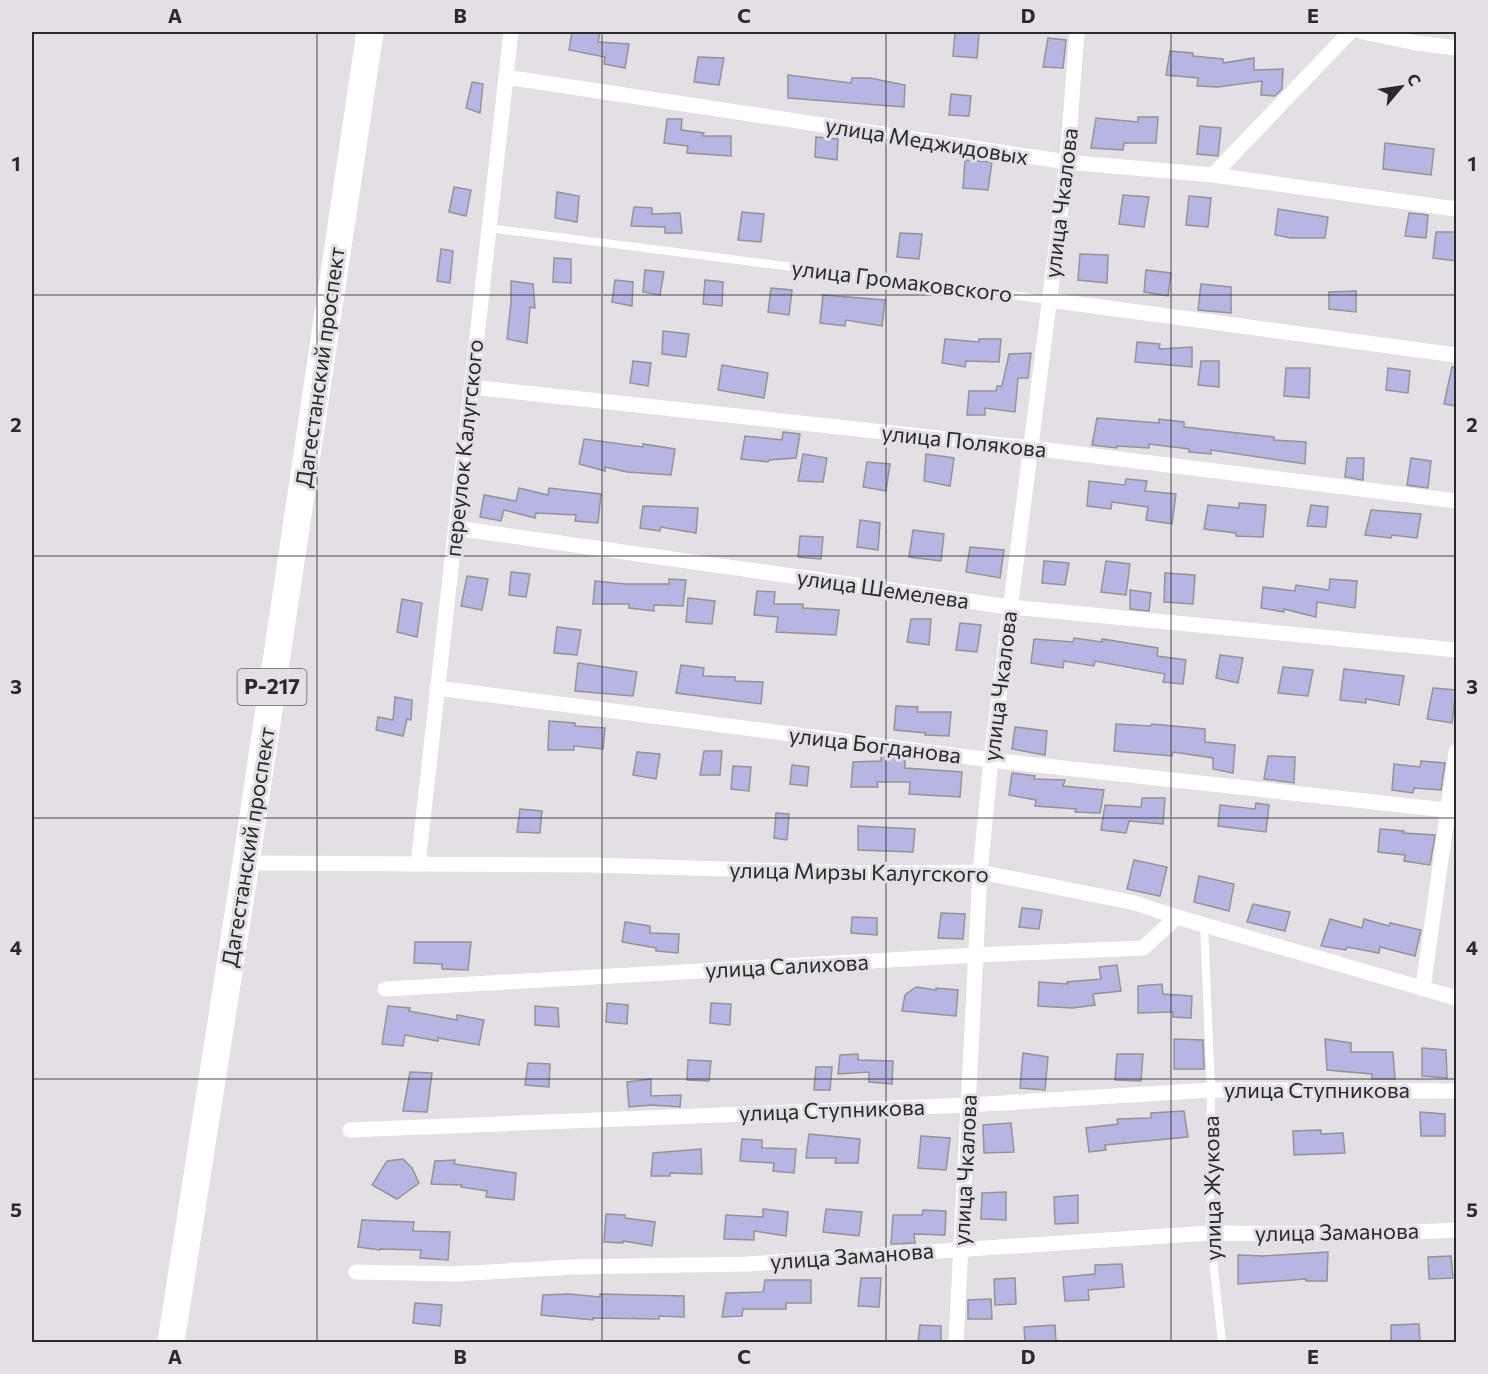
<svg xmlns="http://www.w3.org/2000/svg" width="1488" height="1374" font-family="Commissioner,sans-serif">
<style>
.building{fill:#b7b5e2;stroke:#939398;stroke-width:1.5}
.lines{fill:none;stroke-linecap:round;stroke-linejoin:round}
.lane{stroke:#fff;stroke-width:8}
.street{stroke:#fff;stroke-width:15}
.highway{stroke:#fff;stroke-width:27}
.grid{fill:none;stroke:#2a292b;stroke-width:1.5;stroke-opacity:0.55}
.labels{text-anchor:middle;stroke-width:6;stroke-linejoin:round;paint-order:stroke}
.shield{fill:#e3dfe5;stroke:#626063;stroke-width:1.5}
.shield-label{font-size:21px;font-weight:bold;fill:#2a292b}
.street-label{font-size:22px;fill:#2a292b;stroke:#e3dfe5}
.neatline{fill:none;stroke:#2a292b;stroke-width:2}
.grid-label{font-size:20px;text-anchor:middle;font-weight:bold;fill:#2a292b}
</style>
<rect width="100%" height="100%" fill="#e3dfe5"/>
<path class="building" d="M572,32h28l-2,10 31,2 -4,24 -21,-4 1,-7 -36,-7z
M955,32l24,1 -2,25 -24,-2z
M1048,38l18,2 -3,28 -20,-1z
M1170,51l23,2v3l30,3v4l31,-5v12l29,-1 -1,20 -7,7 -14,-1 1,-14 -44,6 -21,-1 1,-8 -32,-3z
M698,57l26,1 -5,27 -25,-3z
M788,75l63,8 1,-5h18l35,7 -1,22 -116,-9z
M472,82l11,2 -3,29 -14,-5z
M951,94l20,2 -2,20 -20,-1z
M1138,117h20l-2,26h-32l-1,7 -32,-2 5,-30 42,4z
M667,119h15l-1,11 23,3 -1,3h28v20l-44,-3 1,-7 -24,-3z
M1200,126l21,2 -3,28 -21,-2z
M816,137l22,2 -1,21 -22,-3z
M1385,143l49,6 -3,26 -48,-6z
M965,160l27,2 -4,28 -25,-2z
M454,187l17,3 -5,26 -17,-4z
M557,192l22,4 -2,26 -22,-4z
M1123,195l26,2 -5,30 -25,-3z
M1189,196l22,2 -3,29 -22,-2z
M634,207l18,1v6l28,-1 2,20h-17v-6l-34,-1z
M1278,209l50,8 -3,21h-34l-16,-3z
M742,212l22,2 -3,28 -23,-2z
M1409,213l19,2 -2,23 -21,-2z
M1436,232h20v29l-23,-3z
M900,233l22,1 -3,25 -22,-2z
M441,249l12,2 -3,32 -13,-2z
M1080,254l28,1 -1,28 -29,-3z
M554,258l17,1v24l-18,-1z
M645,270l19,2 -4,23 -17,-3z
M1146,270l25,3 -3,23 -24,-4z
M615,280l18,2 -1,24 -20,-4z
M705,280l18,2 -1,24 -19,-2z
M511,281l22,3 2,24 -5,-1 -3,36 -20,-4 4,-37z
M1201,284l30,3v26l-33,-3z
M771,288l21,2 -3,25 -21,-3z
M1356,291v21l-27,-3v-17z
M823,295l62,5 -3,26 -36,-6 -1,6 -25,-3z
M663,331l26,3 -3,23 -24,-3z
M945,339l34,3v-3h22l-2,23 -33,-1 -1,6 -23,-4z
M1137,342l23,2 -1,5 33,-2v20l-57,-5z
M1031,353l-3,25h-10l-3,34 -30,-4v7h-18l2,-24h27l1,-5h5l7,-32z
M633,361l18,2 -3,23 -18,-3z
M1201,361h18v26l-21,-2z
M722,365l46,8 -4,25 -46,-8z
M1452,367l4,1v38l-12,-2z
M1286,368h24l-1,30 -25,-2z
M1388,368l22,3 -2,22 -22,-3z
M1097,418l62,5v-4l25,3v5l90,10v3l32,2 -1,22 -94,-14v4l-22,-2v-3l-40,-5v4l-32,-2v2l-25,-3z
M783,432l17,2 -4,24 -27,2 -1,2 -27,-3 4,-23 37,4z
M584,439l59,8v-3l32,5 -4,26 -44,-3 -22,-5v4l-26,-7z
M803,454l24,4 -4,24 -25,-1z
M926,454l28,4 -4,28 -26,-5z
M1347,458h17l-1,22 -18,-3z
M1411,458l20,3 -3,27 -21,-3z
M867,462l23,2 -4,27 -23,-4z
M1126,479l21,2 -2,10 31,3 -4,30 -26,-4 2,-13 -36,-5 -1,7 -24,-3 2,-25 36,4z
M519,488l29,7 1,-7 52,6 -3,29 -23,-2 1,-6 -40,-2 -1,5 -31,-8 -3,11 -21,-4 4,-22 32,6z
M1239,503l27,2 -3,32 -27,-1v-3l-32,-4 4,-24 31,3z
M1311,505l17,2 -2,20 -19,-1z
M643,506l55,2 -2,25 -35,-6 -1,4 -20,-3z
M1371,510l50,4 -4,24 -25,-3 -1,3 -26,-3z
M860,520l20,3 -2,27 -21,-3z
M913,530l31,4 -3,27 -32,-4z
M800,536l23,1 -2,22 -23,-2z
M970,547l34,3 -4,28 -34,-6z
M1044,561l25,2 -4,22 -23,-2z
M1106,561l24,3 -4,31 -25,-3z
M511,572l19,2 -4,23 -17,-2z
M1165,573l30,2 -2,29 -29,-2z
M467,576l21,3 -6,31 -21,-4z
M669,579l17,1 -3,26 -29,-1v6l-25,-3v-4h-36l2,-23 30,3h44z
M1330,579l27,2 -2,27 -38,-6 -1,15 -32,-8v3l-23,-4 2,-21 32,4 1,-6 33,5z
M1130,590l21,3 -2,18 -19,-2z
M757,591l18,1 -1,12h29v4l36,2 -3,25 -60,-3 2,-15 -24,-2z
M688,598l27,3 -3,23 -26,-2z
M402,599l20,4 -5,34 -20,-5z
M911,619h20l-2,26 -22,-3z
M960,623l21,2 -4,27 -21,-2z
M557,627l24,3 -4,25 -23,-2z
M1074,638l28,4v-3l56,9 -1,8 29,4 -3,24 -20,-2 2,-8 -70,-13 -1,5 -30,-5 -1,7 -32,-5 3,-24 39,3z
M1220,655l23,3 -5,25 -22,-5z
M578,663l59,9 -4,24 -58,-5z
M681,665l23,3 -1,8 32,1v4l28,1 -2,22 -85,-11z
M1283,667l30,3 -5,26 -30,-3z
M1344,669l60,7 -5,29 -33,-6v4l-26,-3z
M1433,688l23,2 -4,33 -25,-4z
M395,697l17,3 -1,20 -4,-1 -4,17 -27,-6 2,-13 15,3z
M896,706l22,1 -1,5h34l-2,24 -24,-1 1,-2 -32,-3z
M549,721l26,2v3l30,2 -2,21 -29,-3v4h-26z
M1116,724l35,2 1,-2 53,5v13l30,3 -2,28 -20,-4v-11l-40,-6 -1,4 -58,-5z
M1015,727l32,4 -2,24 -33,-6z
M704,751h18l-2,24h-20z
M637,752l23,2 -4,25 -23,-4z
M881,756l24,3v9l57,4 -2,25 -51,-3 1,-12h-33l1,5h-27l2,-25 28,-1z
M1268,756l27,1 -1,26 -30,-4z
M1421,761l24,2 -4,27 -27,-2 -1,5 -21,-3 2,-26 26,3z
M792,765l17,2 -2,19 -17,-2z
M733,766l18,1 -2,24 -18,-2z
M1012,773l23,3 -1,3 31,1 -2,6 41,4 -4,23 -25,-1 1,-3 -41,-3 1,-6 -27,-5z
M1142,798h23l-2,26 -34,-3 -3,12 -25,-3 4,-25 36,2z
M1256,803l13,2 -3,27 -48,-6 2,-21 35,4z
M520,809l22,2 -2,22 -23,-1z
M776,813l13,1 -2,26 -13,-2z
M858,826l57,3 -2,23 -55,-2z
M1380,829l24,2 -1,2 32,2 -5,30 -26,-4 1,-6 -27,-3z
M1134,860l33,7 -7,29 -33,-7z
M1199,876l35,8 -5,27 -35,-9z
M1253,904l37,8 -5,19 -38,-9z
M1022,908l20,2 -3,19 -20,-2z
M941,913l24,1 -2,25 -25,-1z
M852,917l25,1v17l-26,-2z
M1330,919l32,9 2,-9 25,7 1,-3 31,7 -6,26 -35,-9 -1,6 -32,-6 -1,3 -25,-4z
M625,922l25,4v7l29,1 -1,19 -22,-2v-3l-34,-6z
M415,942h56l-3,28 -26,-1v-5l-28,-1z
M1117,965l4,26 -28,3 2,11 -23,3 -34,-2 1,-24 29,2 -1,-2 34,-3 -2,-12z
M1162,984l1,10 29,2 -1,22 -18,-1v-5l-35,1v-27z
M916,987l20,3v-2l22,2 -2,26 -54,-5 3,-16z
M607,1003l21,2 -1,19 -21,-2z
M711,1003l20,1 -1,21 -20,-2z
M388,1006l22,2 -1,3 48,9v-5l27,5 -5,25 -41,-7v3l-33,-6 -2,11 -21,-2z
M535,1006l23,2 1,19 -24,-2z
M1174,1039l29,1 1,29h-30z
M1325,1039l26,4v9h42l2,27h-23v-5l-45,-4z
M1422,1048l24,2 1,28 -25,-2z
M1023,1053l25,4 -3,33 -25,-2z
M858,1054v6l35,1 -1,23 -23,-2v-10l-31,2 2,-19z
M1117,1054h26l-2,27 -26,-1z
M688,1060l23,1 -2,20 -22,-1z
M528,1063l22,1 -1,23 -24,-2z
M816,1067h16l-2,23h-16z
M410,1072l22,1 -5,39 -24,-1z
M651,1079v17l30,-1 -1,12 -28,-2 -23,2 -2,-25z
M1184,1111l4,26 -83,8 1,5 -17,2 -3,-24 32,-4 -1,-5 34,-1v-5z
M1420,1112l25,2v22h-24z
M1011,1123l3,29 -30,1 -1,-28z
M1321,1130v4l22,-1 2,20 -51,2 -1,-24z
M809,1134l51,5 -2,24h-23l1,-5h-30z
M921,1136l29,2 -4,32 -28,-2z
M742,1139l20,1v8l34,1 -2,24 -21,-2 1,-8 -34,-2z
M701,1149l1,25 -32,-1v3h-19l2,-23z
M403,1159l9,9 7,15 -22,16 -25,-14 15,-24z
M455,1160l-1,4 62,9 -2,27 -28,-3 1,-6 -26,-4 1,-2 -31,-1 4,-23z
M1006,1192v28l-25,-1 1,-26z
M1078,1195v28l-23,1 -1,-27z
M763,1209l25,3 -2,24 -32,-5v9l-30,-1 2,-24 37,2z
M826,1209l36,3 -3,24 -36,-4z
M923,1210l23,1 -1,24 -31,-1 1,9 -24,1 2,-29h29z
M606,1214l19,1v3l30,4 -3,24 -29,-5v2l-19,-1z
M362,1220l52,2 -1,9 37,1 -2,28 -28,-2 1,-8 -41,-1v1l-22,-3z
M1328,1252l-1,29h-21v-2l-68,5v-29l25,1z
M1451,1256l2,22 -24,1 -1,-22z
M1122,1264l2,23 -36,3 1,10 -24,1 -2,-24 32,-3v-9z
M861,1278h20l-2,29 -21,-1z
M1015,1278l1,26 -21,1 -1,-26z
M765,1280h46v23h-25v6h-43l-1,7 -20,1 4,-24 37,-1z
M569,1294l31,3v-3l84,2v21l-25,-1v3l-66,-1v2l-52,-5 2,-20z
M991,1299l1,20h-24v-19z
M415,1303l27,2 -2,21 -27,-3z
M1419,1324l1,18h-29v-17z
M920,1325l21,1v16h-23z
M1055,1325l1,17h-31l-1,-15z"/>
<g class="lines">
<path class="lane" d="M489,228l560,72
M1204,925l7,165 -1,143 12,109"/>
<path class="street" d="M1363,32l53,11 40,5
M506,77l561,85 146,13 243,34
M1213,175l137,-143
M1049,300l407,55
M471,387l560,61 425,53
M455,528l555,79 446,43
M437,688l554,72 465,51
M246,863l345,2 268,8 121,-1 155,31 42,14 279,81
M418,864l93,-832
M1423,988l33,-236
M385,989l591,-34 167,-7 34,-31
M350,1130l618,-25 243,-15 245,1
M356,1272l99,2 118,-7 174,-3 463,-31 161,1 85,-4
M956,1342l24,-470 11,-112 76,-598 10,-130"/>
<path class="highway" d="M171,1342l75,-479 124,-831"/>
</g>
<path class="grid" d="M317,32v1310M602,32v1310M886,32v1310M1171,32v1310M32,295h1424M32,556h1424M32,818h1424M32,1079h1424"/>
<g class="labels">
<rect class="shield" x="237.5" y="669" width="69" height="36" rx="4.5"/>
<g class="shield-label">
<text x="272" y="694">Р-217</text>
</g>
<g class="street-label">
<text transform="translate(927 141) rotate(9)" y="8">улица Меджидовых</text>
<text transform="translate(1061 203) rotate(-83)" y="8">улица Чкалова</text>
<text transform="translate(902 281) rotate(7)" y="8">улица Громаковского</text>
<text transform="translate(320 367) rotate(-82)" y="8">Дагестанский проспект</text>
<text transform="translate(964 441) rotate(6)" y="8">улица Полякова</text>
<text transform="translate(464 448) rotate(-84)" y="8">переулок Калугского</text>
<text transform="translate(883 589) rotate(8)" y="8">улица Шемелева</text>
<text transform="translate(1000 686) rotate(-83)" y="8">улица Чкалова</text>
<text transform="translate(875 745) rotate(7)" y="8">улица Богданова</text>
<text transform="translate(248 847) rotate(-81)" y="8">Дагестанский проспект</text>
<text transform="translate(859 872) rotate(1)" y="8">улица Мирзы Калугского</text>
<text transform="translate(787 966) rotate(-3)" y="8">улица Салихова</text>
<text x="1317" y="1098">улица Ступникова</text>
<text transform="translate(832 1110) rotate(-2)" y="8">улица Ступникова</text>
<text transform="translate(965 1170) rotate(-87)" y="8">улица Чкалова</text>
<text transform="translate(1212 1188) rotate(-91)" y="8">улица Жукова</text>
<text transform="translate(1337 1232) rotate(-1)" y="8">улица Заманова</text>
<text transform="translate(852 1256) rotate(-4)" y="8">улица Заманова</text>
</g>
</g>
<rect width="1488" height="1374" fill="none" stroke="#e3dfe5" stroke-width="66"/>
<g transform="translate(1401 87) rotate(61)" stroke="#e3dfe5" stroke-width="4.5" paint-order="stroke">
<path d="M0-4.5L10 22L0 15L-10 22Z" fill="#2a292b"/>
<text y="-9" font-size="16" font-weight="bold" text-anchor="middle" fill="#2a292b">С</text>
</g>
<rect x="33" y="33" width="1422" height="1308" class="neatline"/>
<g class="grid-label">
<text x="175" y="23">A</text>
<text x="460" y="23">B</text>
<text x="744" y="23">C</text>
<text x="1028" y="23">D</text>
<text x="1313" y="23">E</text>
<text x="16" y="171">1</text>
<text x="1472" y="171">1</text>
<text x="16" y="432">2</text>
<text x="1472" y="432">2</text>
<text x="16" y="694">3</text>
<text x="1472" y="694">3</text>
<text x="16" y="955">4</text>
<text x="1472" y="955">4</text>
<text x="16" y="1217">5</text>
<text x="1472" y="1217">5</text>
<text x="175" y="1364">A</text>
<text x="460" y="1364">B</text>
<text x="744" y="1364">C</text>
<text x="1028" y="1364">D</text>
<text x="1313" y="1364">E</text>
</g>
</svg>
